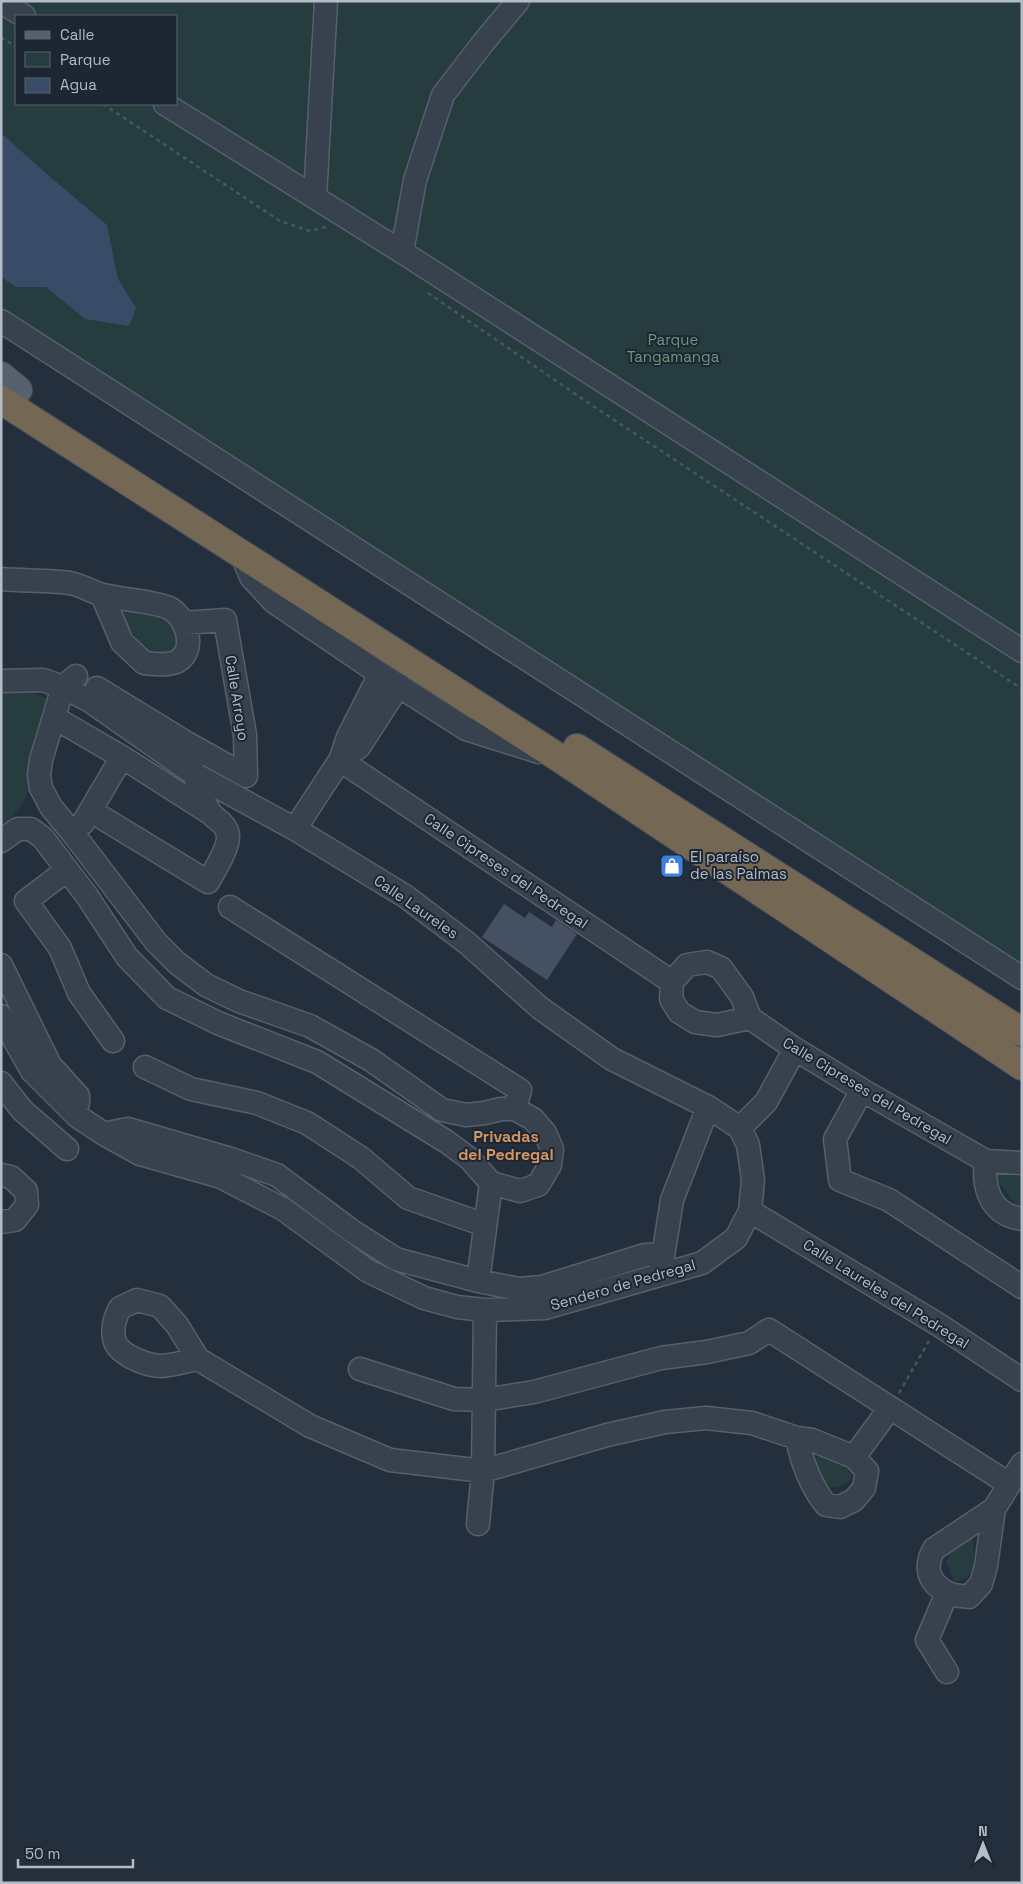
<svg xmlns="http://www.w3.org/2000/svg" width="1023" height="1884" font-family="'Space Grotesk',sans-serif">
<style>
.green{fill:#263c3f;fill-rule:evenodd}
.water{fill:#394c67}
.building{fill:#455162}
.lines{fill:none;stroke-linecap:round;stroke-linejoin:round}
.minor-casing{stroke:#565f6c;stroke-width:25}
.major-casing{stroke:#414a57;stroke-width:30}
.highway-casing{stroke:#434c59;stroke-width:30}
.path{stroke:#44595c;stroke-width:2.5;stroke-dasharray:4 4;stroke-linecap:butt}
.minor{stroke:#38414e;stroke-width:22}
.major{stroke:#56606e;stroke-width:28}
.highway{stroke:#746855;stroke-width:28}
.labels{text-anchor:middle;stroke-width:4;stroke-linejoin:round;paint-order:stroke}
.park-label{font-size:15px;fill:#6b9a76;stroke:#1d2633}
.street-label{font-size:15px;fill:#b4bcc9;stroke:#1d2633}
.poi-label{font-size:15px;fill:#b4bcc9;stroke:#1d2633;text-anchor:start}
.neighbourhood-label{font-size:16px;font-weight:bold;fill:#d59563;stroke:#1d2633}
</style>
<rect width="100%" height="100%" fill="#242f3e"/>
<path class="green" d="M1,1h1021v986l-1021,-658zM16,16h160v88h-160z
M121,605l42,11 10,9 6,19 -10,10 -20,1 -21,-29z
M26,691l29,10c-10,41 -18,99 -54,126v-135z
M1022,1168v39l-3,1 -29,-36z
M819,1455l24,8 9,12 -5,9 -17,4 -9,-7 -9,-17z
M973,1539l1,27 -6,11 -14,5 -8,-21 11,-17z"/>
<path class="water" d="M1,133l48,43 58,49 11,54 18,29 -7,18 -44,-7 -39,-32h-30l-15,-10z"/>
<path class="building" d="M504,904l21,14 4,-6 23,15 4,-7 21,14 -30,46 -65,-43z"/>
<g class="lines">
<g class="minor-casing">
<path id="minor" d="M1,2l23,14
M165,104l237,148 620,399
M315,197l11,-196
M402,252l13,-72 28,-85 40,-52 35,-42
M1,321l1021,657
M240,551l11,26 23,25 106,72 86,55 73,23
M1,579c23,2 47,1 69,4 11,2 22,9 33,12 21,5 43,5 64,12 18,7 31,41 11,54 -9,5 -24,3 -34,2l-22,-21 -20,-47
M184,623l41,-3 20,115 1,41
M1,681l42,-1 20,7 27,14 104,73 101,55 110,67 62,47 73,65 72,51 96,48 32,21 8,17 5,35 -3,31 -14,27 -34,25 -157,45 -60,2 -28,-3 -33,-9 -56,-27 -85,-62 -62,-32 -81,-23 -36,-20 -27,-18 -45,-45 -31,-55
M97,688l88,54 61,34
M55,718l67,39 88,56
M345,756l14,-9 40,-62
M340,760l332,222
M91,811l117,71c6,-11 21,-34 20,-46 -1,-13 -12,-15 -18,-24 -12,-19 -19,-49 -25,-70
M83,823l39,-66
M295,829l45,-69 8,-23 32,-63
M1,841l17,-12h13l12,9 44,58 40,61 40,41 51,25 99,39 130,80 23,17 21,24 29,8 18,-6 12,-20 2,-16 -7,-16 -12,-14 -18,-10h-14l-16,4 -19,2 -24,-5 -71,-50 -61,-34 -71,-25 -33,-16 -29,-22 -21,-21 -81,-106 -24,-29 -10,-19 -2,-13 2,-15 22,-73 13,-11
M67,870l-41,31 34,47 19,45 34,48
M230,907l290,183 -5,19
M1,965l49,100 28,31v7
M750,1018l-33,7 -22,-3 -16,-10 -8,-13 1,-17 15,-17 20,-3 14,6 21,29 8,21 45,31 67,41 124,71 36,2
M145,1067l46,22 66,14 50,20 54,35 47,40 77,27
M1,1083l21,27 45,39
M862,1090l-27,49 5,41 49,20 133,87
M740,1128l26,-26 29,-53
M104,1134l24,-5 103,30 46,16 75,56 44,28 82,22 41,8 23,-2 103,-32 18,-1
M986,1161c-3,19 1,43 20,53 5,3 11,4 16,5
M1,1175l10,2 15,14 1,14 -12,15 -14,2
M750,1211l189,114 83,55
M661,1269l11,-69 36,-93
M478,1281l13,-98
M198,1359c-12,2 -26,7 -38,7 -15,-1 -44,-12 -46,-28 -2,-11 1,-21 6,-30l17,-8 23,6 17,19 21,34 112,67 80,34 93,11 124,-36 58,-13 41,-4 46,5 45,15 15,2 42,17 13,14 -3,17 -10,12 -14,7 -14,-2c-16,-20 -24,-42 -29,-67
M360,1369l94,30 30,1 50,-8 127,-34 46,-6 42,-9 20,-13 240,154
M854,1457l36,-49
M994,1509l-8,57 -5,18 -12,13c-7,-1 -17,-1 -23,-5 -18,-10 -22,-25 -12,-43l60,-40 28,-45
M478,1524l5,-53 2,-161
M947,1593l-20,47 20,32"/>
</g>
<g class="major-casing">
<path id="major" d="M1,376l17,14"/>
</g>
<g class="highway-casing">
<path id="highway" d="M1,400l560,359 461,307
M577,748l445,284"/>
</g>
<path class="path" d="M1,37l15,10
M103,104l177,117 30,10 16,-4
M428,293l153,105 441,291
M899,1393l30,-52"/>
<use href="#minor" class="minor"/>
<use href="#major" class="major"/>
<use href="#highway" class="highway"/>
</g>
<defs>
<g id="shop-square" transform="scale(1.25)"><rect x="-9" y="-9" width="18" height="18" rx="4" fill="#3f7fe0" stroke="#1d2633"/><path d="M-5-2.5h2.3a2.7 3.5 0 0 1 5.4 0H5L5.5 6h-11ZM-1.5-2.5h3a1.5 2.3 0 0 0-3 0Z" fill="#fff"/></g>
</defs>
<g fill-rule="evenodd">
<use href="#shop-square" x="672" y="866"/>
</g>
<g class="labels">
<g class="park-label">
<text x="673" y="345">Parque<tspan x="673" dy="17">Tangamanga</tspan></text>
</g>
<g class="street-label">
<text transform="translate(237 698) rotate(81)" y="5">Calle Arroyo</text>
<text transform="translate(506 871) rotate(34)" y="5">Calle Cipreses del Pedregal</text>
<text transform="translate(416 907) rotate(35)" y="5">Calle Laureles</text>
<text transform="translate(867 1091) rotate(31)" y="5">Calle Cipreses del Pedregal</text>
<text transform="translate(623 1285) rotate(-16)" y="5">Sendero de Pedregal</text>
<text transform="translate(886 1294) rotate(32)" y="5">Calle Laureles del Pedregal</text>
</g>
<g class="poi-label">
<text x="690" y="862">El paraíso<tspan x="690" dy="17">de las Palmas</tspan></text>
</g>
<g class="neighbourhood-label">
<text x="506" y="1142">Privadas<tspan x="506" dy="18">del Pedregal</tspan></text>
</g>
</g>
<rect width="1023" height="1884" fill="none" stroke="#b4bcc9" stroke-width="5"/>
<rect x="15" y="15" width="162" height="90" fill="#1d2633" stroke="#59626f"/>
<rect x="25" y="31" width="25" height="8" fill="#56606e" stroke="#59626f"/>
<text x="60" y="40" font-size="15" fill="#b4bcc9">Calle</text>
<rect x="25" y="52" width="25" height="15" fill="#263c3f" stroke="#59626f"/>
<text x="60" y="65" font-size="15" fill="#b4bcc9">Parque</text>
<rect x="25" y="78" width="25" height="15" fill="#394c67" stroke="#59626f"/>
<text x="60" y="90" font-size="15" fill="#b4bcc9">Agua</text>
<g transform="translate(983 1844)" stroke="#1d2633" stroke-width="4" paint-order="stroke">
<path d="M0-4L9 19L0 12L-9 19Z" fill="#b4bcc9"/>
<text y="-8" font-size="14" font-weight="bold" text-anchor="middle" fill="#b4bcc9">N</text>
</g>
<path d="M18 1859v8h115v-8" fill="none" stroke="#b4bcc9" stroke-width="2.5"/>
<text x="25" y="1859" font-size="15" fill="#b4bcc9" stroke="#1d2633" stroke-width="4" paint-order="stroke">50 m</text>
</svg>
